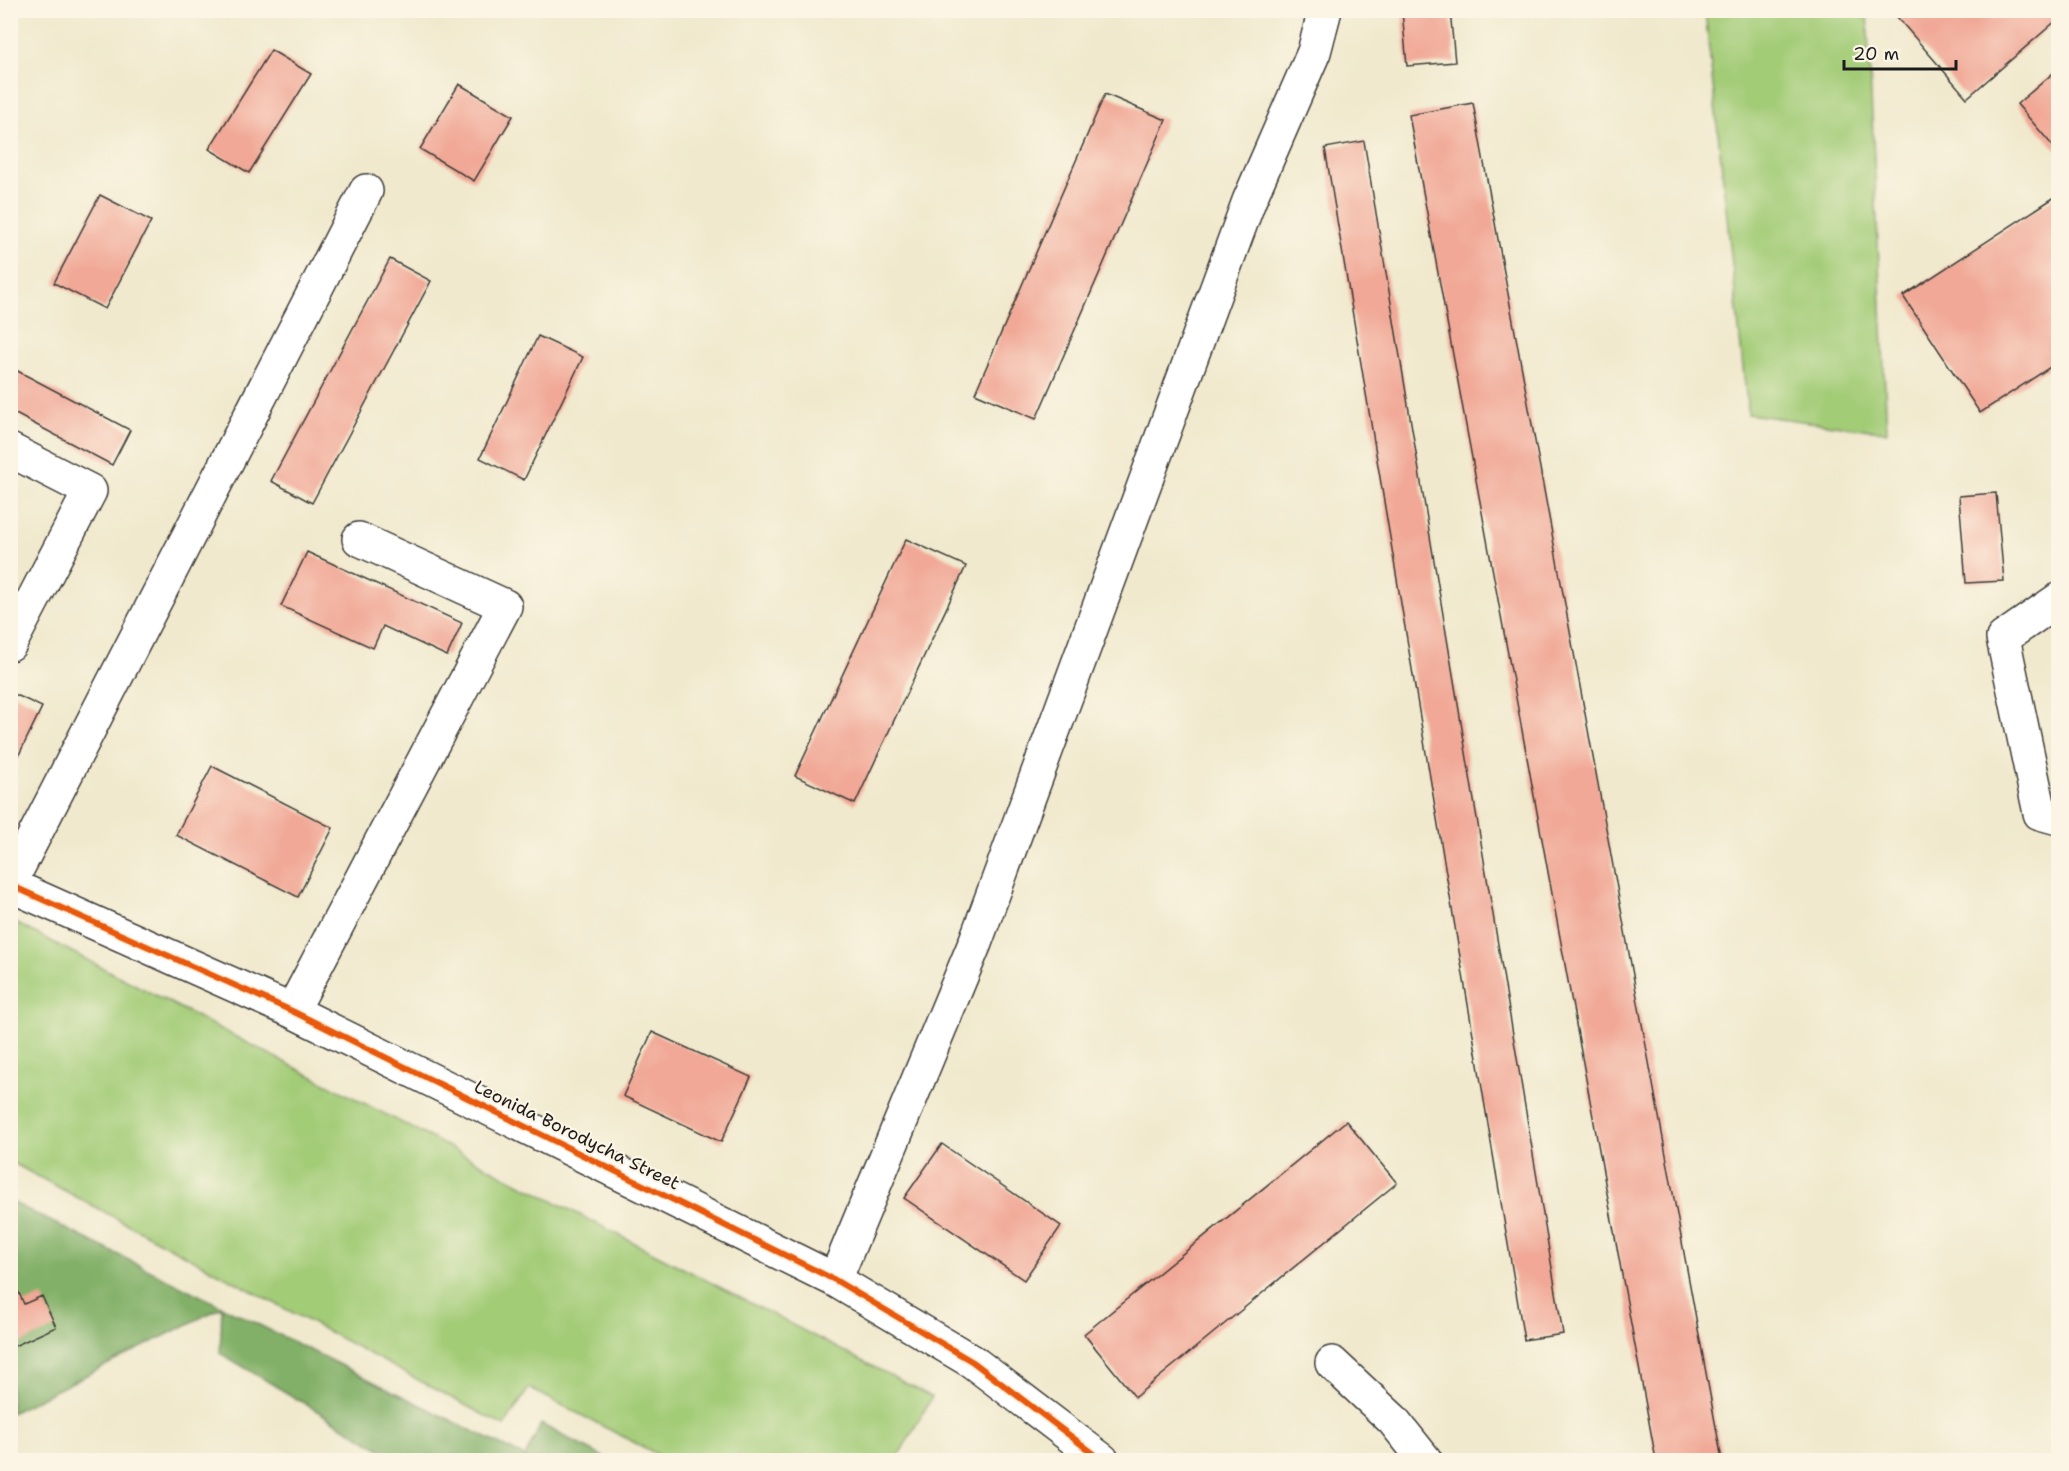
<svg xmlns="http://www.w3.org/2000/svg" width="2069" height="1471" font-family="'Shantell Sans',sans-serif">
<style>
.green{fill:#a3cc77;stroke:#60744a;stroke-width:1.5}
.forest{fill:#82b068;stroke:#4f6642;stroke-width:1.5}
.building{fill:#f1a896}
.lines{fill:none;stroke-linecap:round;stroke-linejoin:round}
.minor-casing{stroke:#3c3b37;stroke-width:36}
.minor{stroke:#fff;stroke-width:33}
.cycleway-casing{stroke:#fcf5e5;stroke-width:10}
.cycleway{stroke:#e8590c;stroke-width:6}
.labels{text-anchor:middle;stroke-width:4.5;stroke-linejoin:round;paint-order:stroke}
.street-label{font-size:18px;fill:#1c1c1c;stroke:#fcf5e5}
</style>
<rect width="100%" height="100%" fill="#fcf5e5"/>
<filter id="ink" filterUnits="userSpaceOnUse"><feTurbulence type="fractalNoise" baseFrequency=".0167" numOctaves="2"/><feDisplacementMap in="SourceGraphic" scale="12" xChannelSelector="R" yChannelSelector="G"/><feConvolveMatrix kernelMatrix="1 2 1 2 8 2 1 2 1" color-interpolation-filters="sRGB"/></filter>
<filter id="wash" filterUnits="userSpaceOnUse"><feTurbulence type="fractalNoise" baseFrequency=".008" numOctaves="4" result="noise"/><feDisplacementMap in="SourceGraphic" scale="24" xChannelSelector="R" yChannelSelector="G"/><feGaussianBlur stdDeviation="1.35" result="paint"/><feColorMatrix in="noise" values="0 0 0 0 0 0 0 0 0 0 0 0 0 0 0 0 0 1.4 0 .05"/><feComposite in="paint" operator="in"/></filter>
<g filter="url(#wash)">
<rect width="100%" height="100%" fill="#f0e9cd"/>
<path class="green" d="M1705,11h162l20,421 -139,-18z
M10,920l922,477 -36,63h-228l-139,-72 -25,38 -493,-264z"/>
<path class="forest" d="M10,1201l515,256 16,-33 68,36h-210l-179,-107 2,-46 -211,106z"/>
<g id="blocks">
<path class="building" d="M1402,10h48l5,52 -48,4z
M1891,10h167v9l-91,79z
M271,50l40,24 -62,99 -40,-24z
M2058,69v83l-41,-48z
M459,84l54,32 -39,65 -54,-32z
M1105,94l61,26 -130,299 -61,-26z
M1473,103l249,1357h-66l-247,-1345z
M1364,141l199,1193 -39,6 -199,-1192z
M100,195l51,26 -46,88 -51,-26z
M2058,195v167l-78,51 -77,-117z
M390,259l41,22 -119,222 -41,-22z
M538,336l45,21 -59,123 -44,-22z
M10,367l120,63 -18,35 -102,-54z
M1996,493l8,88 -38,2 -7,-87z
M906,539l60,27 -111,238 -60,-28z
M307,552l155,71 -15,33 -64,-30 -10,22 -92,-42z
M10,692l32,15 -29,60 -3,-1z
M212,766l121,62 -35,69 -122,-62z
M652,1032l99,45 -30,65 -98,-46z
M1346,1121l51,62 -262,214 -51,-63z
M942,1144l119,82 -37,54 -120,-82z
M14,1282l10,22 18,-8 14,31 -46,21v-64z"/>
</g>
</g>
<g filter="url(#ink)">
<use href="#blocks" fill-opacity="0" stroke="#3c3b37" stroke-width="1.5"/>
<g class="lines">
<g class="minor-casing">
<path id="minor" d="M10,450l80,41 -80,153
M2058,600l-55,38 37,175 18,5
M10,883l356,-692
M10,885l282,126 543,269 138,82 129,98
M292,1011l213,-405 -146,-67
M835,1280l140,-337 274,-742 65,-149 11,-42
M1332,1363l61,57 32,40"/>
</g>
<use href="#minor" class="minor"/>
<g class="cycleway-casing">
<path id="cycleway" d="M10,885l282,126 543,269 138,82 129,98"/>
</g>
<use href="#cycleway" class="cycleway"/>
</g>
</g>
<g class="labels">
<g class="street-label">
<text transform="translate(577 1135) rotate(26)" y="6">Leonida Borodycha Street</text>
</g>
</g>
<rect width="2069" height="1471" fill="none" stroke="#fcf5e5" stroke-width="36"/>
<path d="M1844 60v9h112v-9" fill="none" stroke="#1c1c1c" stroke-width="3"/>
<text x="1853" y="60" font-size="18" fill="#1c1c1c" stroke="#fcf5e5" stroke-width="4.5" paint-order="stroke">20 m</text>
</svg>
